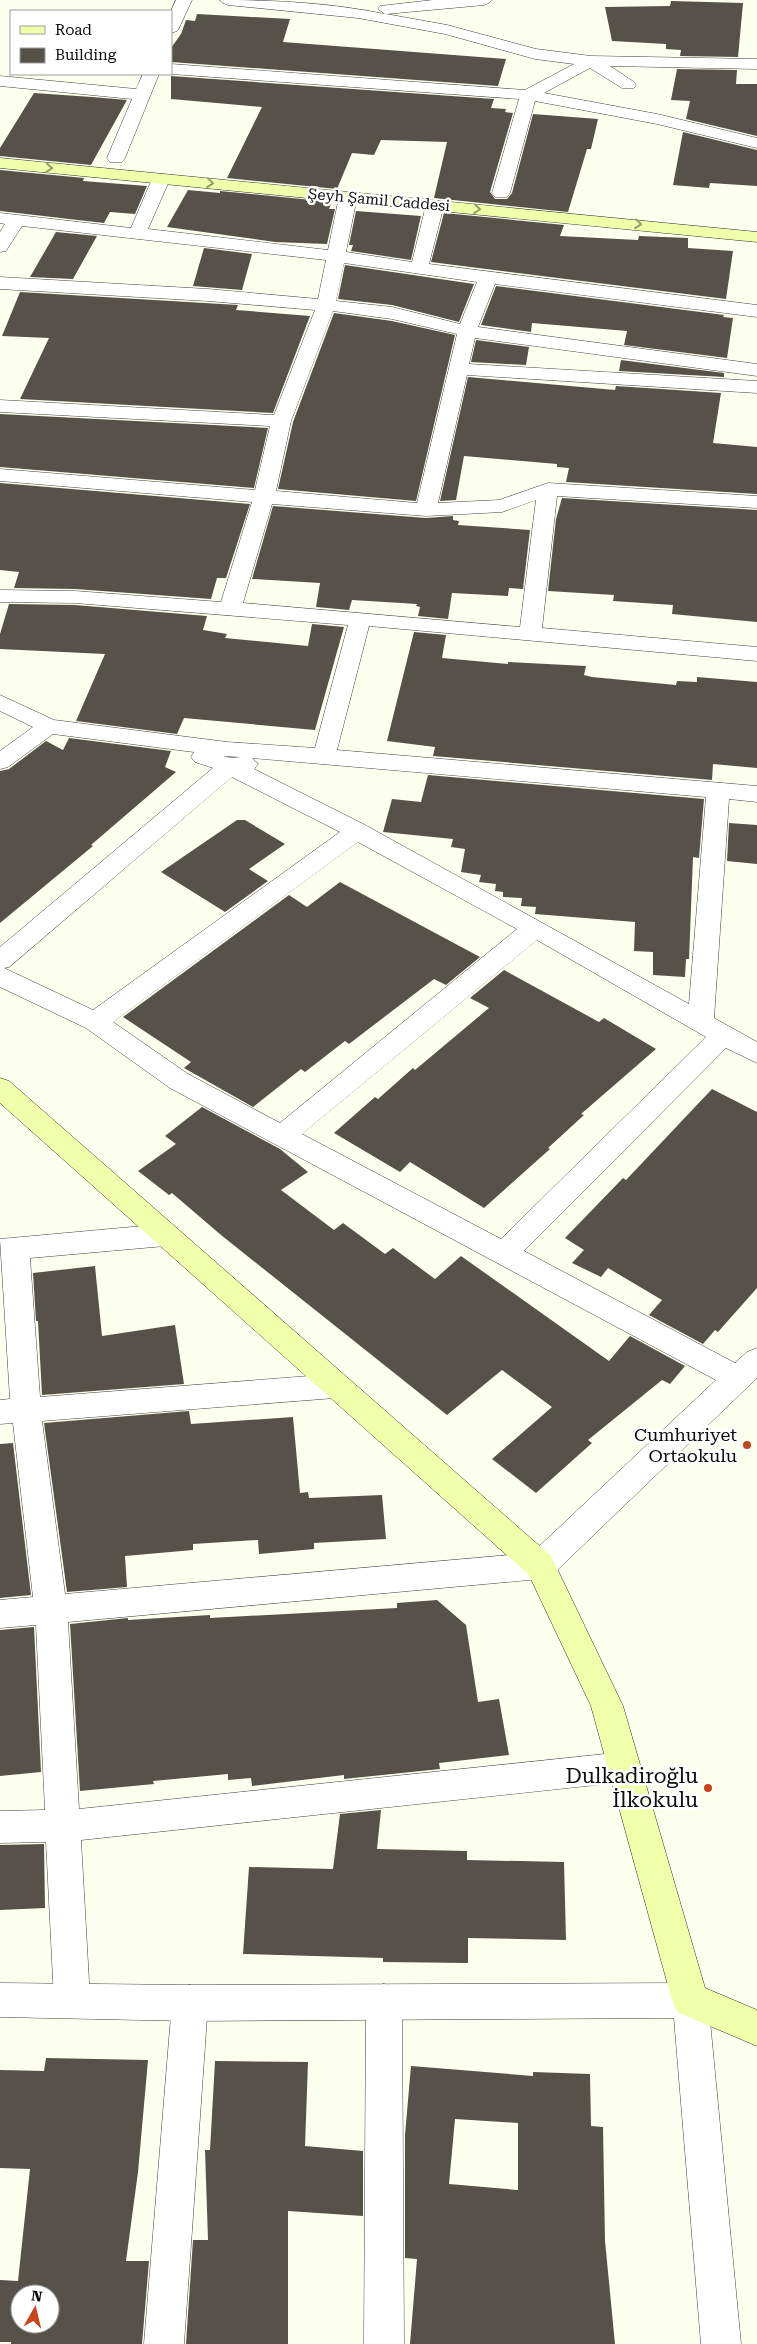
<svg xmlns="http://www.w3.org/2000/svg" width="757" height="2344" font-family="'Roboto Serif',serif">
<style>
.building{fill:#575249;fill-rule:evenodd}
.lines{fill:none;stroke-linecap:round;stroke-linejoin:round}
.minor-casing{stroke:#404040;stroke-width:1}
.tertiary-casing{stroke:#404040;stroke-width:1}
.secondary-casing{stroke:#2f2f2f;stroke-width:1}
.minor{fill:#fff;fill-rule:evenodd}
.tertiary{fill:#fff;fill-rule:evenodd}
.secondary{fill:#f0ffa9;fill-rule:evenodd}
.oneway{stroke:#959e6b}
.poi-dot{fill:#c8441b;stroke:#fff;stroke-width:2}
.labels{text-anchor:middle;stroke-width:5;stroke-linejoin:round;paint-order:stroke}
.far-street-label{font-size:15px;fill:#0d0d0d;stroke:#fff}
.poi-label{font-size:18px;fill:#0d0d0d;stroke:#fff;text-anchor:end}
.near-poi-label{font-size:21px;fill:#0d0d0d;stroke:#fff;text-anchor:end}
</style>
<rect width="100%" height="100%" fill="#fdffee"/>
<path class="building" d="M671,1l72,2 -5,54 -58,-1 1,-6 -15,-1v-5l-54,-3 -7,-34 65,-1z
M197,14l93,5 -7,23 223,17 -8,27 -327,-24v-14l10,-14 5,-14 9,1z
M677,69l60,1 -1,14h21v52l-71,-17 4,-18 -19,-1z
M171,76l323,23 -3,9 15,1 -1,3 8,1 -23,79 5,7h12l5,-6 21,-79 65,5 -7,30h-4l-19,63 -134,-14 13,-56 -66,-2 -7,15 -22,-2 -15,36 -110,-11 35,-71 -91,-8z
M34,93l58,4 35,3 -36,65 -91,-9v-8z
M683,132l74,18v36l-47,-3 -1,5 -36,-3z
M0,170l84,8 -1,3 64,5 -12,28 -25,-2 -6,11 -104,-12z
M188,190l32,3v-2l112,11 -3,7h6l-8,35 -52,-2 -108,-15z
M356,211l65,5 -10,44 -60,-9 2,-6h-4z
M444,213l120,12 -4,11 78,4 1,-4 49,2v10l45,3 -7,48 -295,-37z
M56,232l41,4 -24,43 -43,-2z
M204,248l48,6 -10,36 -49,-4z
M345,265l129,19 -15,38 -67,-17 -54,-6z
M496,286l228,29 -1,2 10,1 -6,40 -103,-13 3,-14 -95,-8 -1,9 -50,-7z
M20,292l218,13 -2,5 74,6 -37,97 -253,-14 29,-61 -47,-2z
M334,313l58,8 63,14 -39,166 -138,-12 15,-67z
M476,340l53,7 -3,18 -55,-3z
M621,360l103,13v4l-105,-6z
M468,377l147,13 1,-4 105,7 -8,50 44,4v47l-191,-12 3,-14 -12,-1v-3l-93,-8 -8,44 -16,1z
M0,414l268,14 -14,60 -254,-21z
M0,483l250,21 -24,74h-9l-6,21 -136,-10 -61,-1 5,-16 -19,-2z
M562,498l195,12v112l-85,-8 1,-9 -60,-4 1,-6 -66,-4 8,-72z
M273,506l153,12 27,-2v4l6,1 -1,4 72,5 -7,59 -14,-1 -1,8 -56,-3 -4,26 -30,-3 2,-9 -4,-1 1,-2 -65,-4 -3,10 -33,-3 4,-24 -68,-4z
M9,604l66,1 132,11 -4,14 24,4 -2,4 83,8 4,-22 32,3 -29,103 -131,-12 -7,16 -101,-13 29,-67 -105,-5v-15z
M414,632l32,3 -4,23 66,6v-2l78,4 -2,9 8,2 84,8 1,-4 20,1v-5l60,5v86l-44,-4 -1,16 -279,-24 2,-9 -48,-6z
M69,738l102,13 -6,16 11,5 -85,73 2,1 -93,77v-152l9,-2 37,-28 17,9z
M428,775l276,24 -5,59 -6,-1 -4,102h-3l-1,18 -32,-2v-23l-19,-1 1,-29 -100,-8 1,-7 -15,-1 1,-8 -19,-1v-5l-8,-1 1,-7 -17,-2 2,-7 -20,-3 4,-23 -14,-2 2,-8 -70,-7 9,-33 29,3z
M237,820h8l40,24 -36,25 19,12 -43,31 -64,-40z
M729,823l28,2v39l-30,-3z
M340,882l140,75 -34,28 -12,-6 -85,65 -4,-3 -40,31 -4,-3 -48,38 -69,-39 7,-6 -68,-45 166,-122 18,12z
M504,970l95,52 5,-4 52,31 -75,65 3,1 -36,33 2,1 -66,59 -74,-46 -10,10 -66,-39 41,-36 3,2 35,-31 2,2 74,-62 -19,-10z
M712,1089l45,23v176l-39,44 -3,-2 -12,14 -54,-29 13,-15 -54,-32 -7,9 -29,-14 12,-13 -19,-12 58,-60 3,2z
M202,1107l78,42 28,23 -27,18 53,40 9,-7 42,31 8,-6 42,31 26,-23 148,105 21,-25 55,30 -15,18 -8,-4 -74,60 4,3 -56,50 -44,-34 60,-52 -50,-37 -55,45 -226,-180 -49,-42 -3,2 -31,-24 38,-27 -11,-8z
M95,1266l7,70 73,-11 9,59 -142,11 -4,-74h-2l-3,-48z
M189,1411l2,13 102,-7 7,76 8,-1 1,6 73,-3 4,44 -72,4v6l-55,5 -1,-14 -65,4v6l-68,6 2,31 -60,5 -23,-169z
M13,1443l18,152 -31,3v-154z
M437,1600l29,25 12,77 21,-3 10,56 -70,8 1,6 -96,10v-4l-92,11 -1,-8 -23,2v-6l-75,7 1,3 -74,7 -10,-167 58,-6v2l82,-5v3l187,-10v-5z
M34,1627l7,145 -41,4v-146z
M381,1810l-4,39 90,2v9l97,2 2,78 -98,-2v25l-85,-1v-4l-140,-4 6,-87 84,2 7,-55z
M44,1844l1,64 -45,2v-65z
M46,2058l102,2 -10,112 -12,89h23l-7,83h-131v-2h-11v-62l18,1 12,-112 -30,-1v-98l44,1zM20,2294h30v30h-30z
M215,2061l93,1 -3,84 58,5v65l-75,-5v133h-102l7,-104h15l-3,-90h5z
M411,2066l122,10v-4l57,2 1,52 12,1 2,114 10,103h-205l7,-85 -12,-1v-123zM455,2119l63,4v67l-69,-6z"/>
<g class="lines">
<g class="minor-casing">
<path id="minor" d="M176,0h16l-13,28 -2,3 -6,2v-22z
M220,0c56,0 111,3 165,14l-7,-5 2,-3 53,-6h59l-3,3 -5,2 -98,9 61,11 89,24 55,7 166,3v10l-147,-3 24,16 2,3 -2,3h-12l-32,-20 -46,25 113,21 100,24v10l-100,-24 -122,-23 -25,92 -3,4h-12l-3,-4 27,-94 -348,-25v-10l354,26 49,-26 -39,-5 -90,-25 -87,-16 -130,-13 -5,-2z
M143,74h16l-34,84 -3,4h-12l-3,-4 25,-59 -132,-13v-10l136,13z
M161,174l6,1 3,4 -22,50 180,21 11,-53 3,-4h12l3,4 -11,55 66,10 14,-57 3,-4h12l3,4 -15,59 328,41v12l-262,-33 -17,43 279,37v12l-282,-38 -6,26 288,17v12l-290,-18 -29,128 61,-3 49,-17 209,13v12l-200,-12 -15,132 215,19v14l-388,-35 -32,124 420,36v16l-28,-3 -15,219 43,24v21l-31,-15 -202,203 211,112 12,-11 10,-4v30l-206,198 -11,3 -472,43 11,187 545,-57 12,4 5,11 -5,11 -12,4 -543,58 9,159 -5,12 -13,5 -13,-5 -5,-12 -8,-157 -46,1v-32l45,-1 -9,-185 -36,3v-28l33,-3 -20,-174 -13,1v-24l10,-1 -10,-160 165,-15 10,3 4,8 -4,8 -10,3 -135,12 10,139 295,-23 10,4 5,8 -5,8 -10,4 -293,23 23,173 467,-41 184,-173 -546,-292 -84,-60 -86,-41v-40l213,-179 -18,-6 -4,-5 3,-5 -141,-18 -45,33 -8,2v-18l33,-24 -33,-16v-16l54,25 173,22 88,6 33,-123 -273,-22 -75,-1v-12l75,1 146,11 31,-100 -252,-21v-12l255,21 15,-64 -270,-14v-12l274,15 41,-105 -107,-9 -208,-12v-12l208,12 110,10 8,-39 -304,-34 -16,25 -6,1v-20l5,-8 -5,-1v-10l131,15 21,-49 3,-4zM344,263l133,19 -17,42 -68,-17 -56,-6zM333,311l59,8 65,15 -40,169 -141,-12 15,-70zM536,500l-16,127 -277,-24 29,-99 154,12 76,-4zM223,756l18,1 -10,1zM252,758l454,39 -17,207 -324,-179 -111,-56 4,-5zM232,777l108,55 -247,178 -89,-42 5,-1zM358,842l159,87 -237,194 -92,-49 -75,-52zM537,940l169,97 -205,202 -199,-105z
M384,1984l13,5 5,12 2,343h-40l2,-343 5,-12z
M190,1985l13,6 5,12 -24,341h-40l28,-341 5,-12z"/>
</g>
<g class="tertiary-casing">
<path id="tertiary" d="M0,1983l190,2 500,-2 13,5 5,12 33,344h-40l-27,-326 -484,3 -190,-4z"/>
</g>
<g class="secondary-casing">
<path id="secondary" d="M0,158l757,74v10l-757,-74z
M0,1078l9,3 542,475 72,150 82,282 52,22v36l-80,-34 -5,-12 -81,-294 -62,-131 -529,-472z"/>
</g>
<use href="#minor" class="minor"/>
<use href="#tertiary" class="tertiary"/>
<use href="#secondary" class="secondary"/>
</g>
<defs><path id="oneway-chevron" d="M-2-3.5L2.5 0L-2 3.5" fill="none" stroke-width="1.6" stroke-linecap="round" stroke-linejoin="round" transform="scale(1.25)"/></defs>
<g class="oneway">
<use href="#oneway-chevron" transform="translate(49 168) rotate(5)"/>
<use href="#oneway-chevron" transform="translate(210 183) rotate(6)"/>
<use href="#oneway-chevron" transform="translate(477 209) rotate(5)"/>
<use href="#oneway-chevron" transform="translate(638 224) rotate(6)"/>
</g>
<g class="poi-dot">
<circle cx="747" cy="1445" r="5"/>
<circle cx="708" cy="1788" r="5"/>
</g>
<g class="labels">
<g class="far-street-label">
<text transform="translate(379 200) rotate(5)" y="5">Şeyh Şamil Caddesi</text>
</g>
<g class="poi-label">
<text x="737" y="1441">Cumhuriyet<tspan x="737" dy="21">Ortaokulu</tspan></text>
</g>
<g class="near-poi-label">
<text x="698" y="1783">Dulkadiroğlu<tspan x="698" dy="24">İlkokulu</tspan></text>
</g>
</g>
<rect x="10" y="10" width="162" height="65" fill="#ffffff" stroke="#9e9e9e"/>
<rect x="20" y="26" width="25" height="8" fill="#f0ffa9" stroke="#9e9e9e"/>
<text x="55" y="35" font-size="15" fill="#0d0d0d">Road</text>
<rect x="20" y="48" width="25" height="15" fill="#575249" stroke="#9e9e9e"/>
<text x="55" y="60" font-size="15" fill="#0d0d0d">Building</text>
<g transform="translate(35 2309) rotate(8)"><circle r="24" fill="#ffffff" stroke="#9e9e9e"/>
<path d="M0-4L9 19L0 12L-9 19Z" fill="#c8441b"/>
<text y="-8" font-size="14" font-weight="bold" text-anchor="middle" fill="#0d0d0d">N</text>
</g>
</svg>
